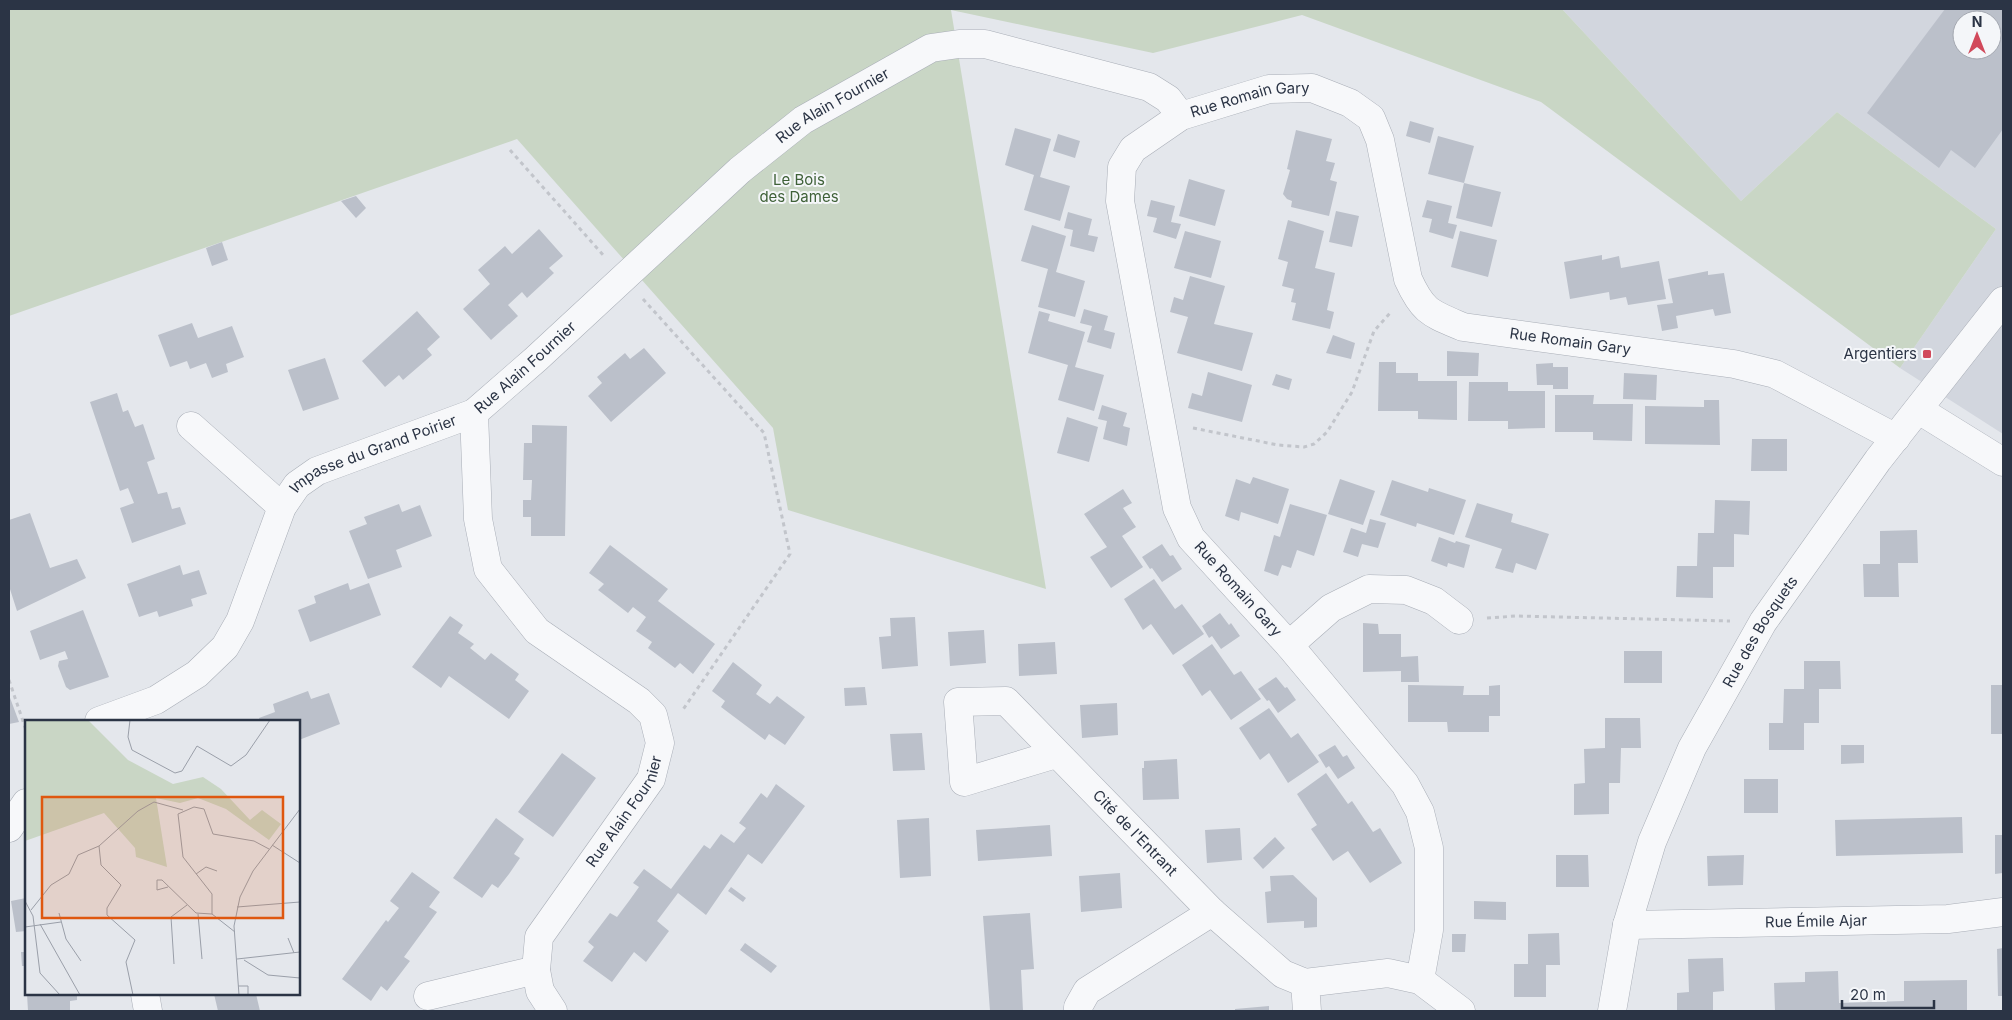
<svg xmlns="http://www.w3.org/2000/svg" width="2012" height="1020" font-family="Inter,sans-serif">
<style>
.built{fill:#d2d6de;fill-rule:evenodd}
.green{fill:#c9d6c5}
.building{fill:#bbc0ca;fill-rule:evenodd}
.lines{fill:none;stroke-linecap:round;stroke-linejoin:round}
.minor-casing{stroke:#a9aeb7;stroke-width:29}
.path{stroke:#c2c5cb;stroke-width:3;stroke-dasharray:4 4;stroke-linecap:butt}
.minor{stroke:#f7f8fa;stroke-width:28}
.poi-dot{fill:#d1495b;stroke:#f4f6f9;stroke-width:2}
.labels{text-anchor:middle;stroke-width:4;stroke-linejoin:round;paint-order:stroke}
.street-label{font-size:15px;fill:#2b3445;stroke:#f4f6f9}
.park-label{font-size:15px;fill:#3f6138;stroke:#f4f6f9}
.poi-label{font-size:15px;fill:#2b3445;stroke:#f4f6f9;text-anchor:end}
.inset-road{fill:none;stroke:#9a9fa9;stroke-width:1}
.view{fill:#df570f;fill-opacity:0.15;stroke:#df570f;stroke-width:2.5}
.inset-edge{fill:none;stroke:#2b3445;stroke-width:2.5}
</style>
<rect width="100%" height="100%" fill="#e4e7ec"/>
<path class="built" d="M1562,9h441v425l-103,-66 96,-139 -159,-117 -96,89zM1962,20h30v30h-30z"/>
<path class="green" d="M9,9h1553l179,192 96,-89 159,117 -96,139 -359,-266 -239,-87 -149,38 -202,-43 95,579 -258,-79 -15,-82 -256,-289 -508,177z"/>
<path class="building" d="M1945,9h58v120l-28,39 -24,-18 -12,18 -72,-55zM1962,20h30v30h-30z
M1410,121l24,7 -4,15 -24,-7z
M1015,128l36,11 -11,38 30,9 -10,35 -36,-11 10,-35 -29,-10z
M1296,130l36,9 -6,22 9,2 -5,17 7,2 -8,34 -38,-9 1,-6 -5,-2 -4,-5 7,-24 -3,-1z
M1058,134l22,7 -5,17 -22,-7z
M1438,136l36,10 -10,37 -36,-9z
M1189,179l36,11 -10,36 -36,-10z
M1464,183l37,9 -9,35 -36,-9z
M356,196l10,12 -10,10 -15,-17z
M1151,200l24,6 -4,16 10,2 -5,15 -23,-7 4,-14 -10,-2z
M1427,200l25,6 -4,17 9,2 -4,14 -24,-7 3,-13 -10,-2z
M1336,211l23,5 -7,31 -23,-5z
M1068,212l24,7 -4,16 10,2 -4,15 -24,-6 3,-16 -9,-2z
M1288,220l36,11 -9,37 20,5 -8,37 7,2 -4,17 -38,-9 4,-17 -5,-1 3,-13 -12,-3 6,-24 -10,-3z
M1032,225l34,11 -10,36 29,9 -10,36 -37,-10 10,-38 -27,-8z
M539,229l24,27 -14,12 5,5 -14,13 -13,12 -5,-6 -14,13 10,11 -27,24 -28,-31 27,-25 -12,-14 27,-24 7,8z
M1185,231l36,10 -10,37 -37,-10z
M1460,231l37,9 -9,37 -37,-10z
M222,242l6,18 -16,6 -6,-18z
M1602,255v5l17,-4 2,12 38,-7 7,38 -38,6 -2,-8 -16,3 -1,-8 -39,7 -6,-37z
M1708,271v4l16,-2 7,40 -16,3 -2,-7 -37,7 2,12 -16,3 -5,-26 16,-2 -5,-24z
M1190,276l35,10 -11,38 39,9 -11,38 -65,-18 11,-36 -18,-5 4,-15 9,3z
M1084,309l24,7 -4,14 11,3 -4,16 -24,-7 5,-16 -12,-3z
M417,311l23,26 -13,12 5,6 -29,25 -4,-5 -14,12 -23,-26z
M1039,311l11,3 -2,7 37,11 -10,35 29,8 -10,36 -36,-11 10,-35 -40,-12z
M192,323l6,15 34,-12 12,31 -18,7 2,8 -16,6 -6,-15 -16,6 -3,-8 -17,6 -12,-32z
M1333,335l22,8 -4,16 -25,-6z
M644,348l22,25 -55,49 -23,-26 14,-13 -5,-6 28,-24 5,6z
M1447,351l32,2 -1,23h-31z
M325,358l14,41 -36,12 -15,-41z
M1379,362h17v11h22v8h39v39l-39,-1v-8h-40z
M1553,363v4h15v22h-15v-4h-16l-1,-21z
M1208,372l44,13 -10,37 -54,-14 4,-15 10,3z
M1624,373l33,2 -1,25 -33,-1z
M1276,374l16,5 -3,11 -17,-5z
M1469,382h39v9h37v37l-37,1v-8h-40z
M117,393l6,19 5,-2 7,17 8,-3 12,35 -8,3 11,32 9,-2 5,17 8,-2 6,17 -54,19 -12,-35 14,-5 -6,-15 -8,3 -30,-89z
M1555,395h39l-1,9h40l-1,37 -39,-1v-8h-38z
M1704,400h15l1,45 -75,-1v-38l59,1z
M1102,405l25,8 -4,13 7,2 -3,18 -24,-7 4,-18 -9,-2z
M1067,417l31,10 -9,35 -32,-9z
M532,425l35,1 -2,110h-34v-19h-8v-17h8l1,-20h-9l1,-37h8z
M1752,439h35v32h-36z
M1253,477l36,12 -11,35 -37,-12 -2,9 -14,-5 11,-37 14,5z
M1340,479l35,12 -12,34 -35,-11z
M1392,480l36,12 1,-4 37,12 -12,35 -37,-12 -1,4 -36,-12z
M1123,489l9,14 -9,5 13,19 -14,9 21,31 -32,21 -21,-31 17,-10 -23,-33z
M1715,500l35,1 -1,34 -15,-1v33h-21v31l-37,-1 1,-31h20l1,-33h16z
M1477,503l36,11 -2,8 38,12 -13,36 -20,-7 -3,10 -18,-5 7,-19 -37,-12z
M399,504l3,8 18,-7 12,31 -36,14 6,17 -34,12 -19,-48 18,-7 -3,-7z
M1290,504l37,11 -13,41 -17,-6 -6,18 -9,-3 -4,11 -14,-5 10,-36 6,2z
M30,513l20,55 27,-9 9,19 -69,33 -8,-25v-66z
M1370,519l16,4 -8,25 -16,-4 -4,13 -15,-5 8,-24 15,5z
M1917,530l1,33h-20l1,34h-35l-1,-33h17v-33z
M1439,537l16,6 1,-2 14,4 -6,23 -16,-5 -1,4 -16,-6z
M1162,544l8,12 3,-1 9,14 -20,13 -10,-14 -2,1 -8,-12z
M610,545l58,44 -10,12 57,43 -22,30 -13,-11 -5,5 -27,-20 4,-6 -16,-11 10,-14 -13,-10 -5,6 -30,-23 6,-6 -15,-11z
M180,565l3,10 16,-5 8,24 -16,5 2,7 -34,11 -2,-6 -18,6 -12,-33z
M1154,579l21,30 7,-5 22,30 -31,21 -22,-31 -8,6 -19,-31z
M348,583l2,7 19,-7 12,32 -71,27 -12,-32 18,-7 -2,-7z
M83,610l26,67 -39,13 -4,-3 -8,-21 1,-5 9,-2 -3,-8 -25,9 -10,-29z
M1220,613l9,12 2,-2 9,13 -19,13 -9,-13 -3,2 -7,-12z
M450,616l13,9 -5,8 16,11 -4,4 15,12 6,-7 28,21 -4,6 14,11 -20,28 -60,-43 -8,12 -29,-21z
M915,617l3,49 -36,3 -3,-32 12,-1 -1,-18z
M1363,623l15,1 1,10h22v23l17,-1 1,26h-18v-11l-38,1z
M984,630l2,33 -36,3 -2,-34z
M1055,642l2,32 -38,2 -1,-32z
M1212,644l22,31 7,-4 20,28 -30,21 -21,-30 -8,6 -20,-31z
M1624,651h38v32h-38z
M1804,661h36l1,28h-22v34h-15v27h-35v-27h14l1,-34h20z
M733,662l29,23 -6,9 14,10 7,-8 28,21 -20,28 -16,-11 -4,6 -44,-33 4,-6 -13,-10z
M1276,677l9,11 2,-1 9,13 -18,13 -9,-13 -2,1 -9,-12z
M1408,685l56,1 -1,9h26v-9l11,-1v31h-11v16h-41l-1,-10h-39z
M1991,685h12v49h-12z
M865,687l2,18 -22,1 -1,-18z
M308,691l3,8 18,-6 11,31 -41,16v-19h-39l-1,-3 16,-6 -2,-8z
M9,695l10,27 -10,2z
M1117,703l1,32 -36,3 -2,-33z
M1269,708l22,30 7,-5 21,29 -31,21 -19,-30 -9,7 -21,-32z
M1605,718h35l1,30h-20l-1,35h-11v31l-35,1v-31l11,-1 -1,-34 21,-1z
M922,733l3,37 -32,1 -3,-37z
M1335,745l8,12 4,-2 8,13 -17,11 -9,-13 -3,2 -8,-13z
M1841,745h23v18l-23,1z
M562,753l34,25 -43,59 -35,-25z
M1177,759l2,40 -36,1 -1,-32h2v-7z
M1326,773l22,31 4,-3 21,31 7,-4 22,35 -32,20 -22,-32 -15,10 -22,-32 6,-4 -20,-31z
M1744,779h34v34h-34z
M776,784l29,22 -43,58 -14,-10 -42,61 -28,-22 -21,28 12,10 -23,31 -12,-10 -22,30 -29,-21 11,-14 -6,-5 22,-29 7,4 12,-16 10,-14 -6,-4 11,-14 27,20 33,-44 6,4 11,-15 13,9 12,-15 -7,-5 22,-30 6,5z
M1962,817l1,36 -127,3 -1,-36z
M496,818l28,21 -10,15 6,4 -11,16 -11,14 -6,-4 -10,14 -29,-20z
M929,818l2,58 -31,2 -3,-58z
M1050,825l2,31 -74,5 -2,-31z
M1240,828l2,32 -35,3 -2,-33z
M1995,835h8v38l-8,1z
M1275,837l10,11 -22,21 -10,-11z
M1556,855h32l1,32h-33z
M1744,855l-1,30 -35,1 -1,-30z
M412,872l28,20 -11,15 8,5 -33,45 6,4 -23,30 -6,-5 -10,15 -29,-22 44,-59 2,2 11,-14 -9,-7z
M1120,873l2,35 -41,4 -2,-36z
M1293,875l24,23v29l-13,1v-7l-37,2 -2,-31 6,-1 -1,-15z
M731,887l15,11 -3,4 -15,-11z
M26,898v33l-10,1 -5,-31z
M1474,901l32,1v18l-32,-1z
M1030,913l4,56 -13,1 2,41h-33l-7,-95z
M1559,933l1,32h-14v32h-32v-33h14v-30z
M1452,934h14l-1,18h-13z
M745,943l32,23 -6,7 -31,-23z
M2003,948v48h-5l-1,-47z
M21,952h5v14h-4z
M1723,958l1,33 -11,1v19h-36v-18l12,-1 -1,-33z
M1838,971l1,32 65,-2v-20l63,-1v31h-192l-1,-28 31,-1v-10z
M27,994h50v6l-7,1v10h-42z
M214,994h42l4,17h-42z
M1269,1006v5h-34v-2z"/>
<g class="lines">
<g class="minor-casing">
<g id="minor">
<path d="M1919,410l84,52"/>
<path d="M191,426l91,81"/>
<path d="M1289,645l42,-37 38,-19 37,1 28,11 25,19"/>
<path id="s1" d="M99,721l57,-21 41,-26 28,-27 15,-26 42,-114 15,-22 20,-14 157,-58"/>
<path id="s2" d="M1056,754l-92,28 -6,-80 48,-1 206,211 71,62 22,9 83,-10 32,7 41,31"/>
<path d="M9,828l17,-25"/>
<path id="s3" d="M1627,925l321,-6 55,-7"/>
<path id="s4" d="M1420,980l9,-50v-82l-9,-36 -15,-28 -116,-139 -98,-107 -14,-30 -57,-307 2,-34 11,-18 48,-33 88,-27 43,-1 38,15 21,15 9,22 28,139c15,33 22,34 55,48l271,37 41,10 121,64"/>
<path d="M1305,983l2,28"/>
<path d="M145,994l3,17"/>
<path d="M428,996l108,-26"/>
<path id="s5" d="M553,1011l-13,-20 -4,-21 3,-33 112,-158 9,-36 -7,-28 -14,-14 -102,-70 -49,-62 -10,-50 -4,-106 62,-54 204,-189 63,-50 128,-72 28,-4h26l164,43 19,12 13,17"/>
<path d="M1078,1011v-4l9,-16 125,-79"/>
<path id="s6" d="M1612,1011l15,-86 25,-83 40,-94 71,-126 115,-162 125,-159"/>
</g>
</g>
<path class="path" d="M510,150l94,106
M643,299l121,134 26,121 -108,157
M1193,428l85,17 26,2 10,-3 13,-12 25,-40 22,-61 17,-19
M1487,618l29,-2 214,5
M9,680l17,50"/>
<use href="#minor" class="minor"/>
</g>
<rect class="poi-dot" x="1922" y="349" width="10" height="10" rx="2.5"/>
<g class="labels">
<g class="street-label">
<text dy="5" stroke="none"><textPath href="#s4" startOffset="1058">Rue Romain Gary</textPath></text>
<text dy="5" stroke="none"><textPath href="#s5" startOffset="1191">Rue Alain Fournier</textPath></text>
<text dy="5" stroke="none"><textPath href="#s4" startOffset="1538">Rue Romain Gary</textPath></text>
<text dy="5" stroke="none"><textPath href="#s5" startOffset="786">Rue Alain Fournier</textPath></text>
<text dy="5" stroke="none"><textPath href="#s1" startOffset="409">Impasse du Grand Poirier</textPath></text>
<text transform="translate(1238 589) rotate(48)" y="5">Rue Romain Gary</text>
<text dy="5" stroke="none"><textPath href="#s6" startOffset="411">Rue des Bosquets</textPath></text>
<text dy="5" stroke="none"><textPath href="#s5" startOffset="231">Rue Alain Fournier</textPath></text>
<text dy="5" stroke="none"><textPath href="#s2" startOffset="409">Cité de l'Entrant</textPath></text>
<text dy="5" stroke="none"><textPath href="#s3" startOffset="189">Rue Émile Ajar</textPath></text>
</g>
<g class="park-label">
<text x="799" y="185">Le Bois<tspan x="799" dy="17">des Dames</tspan></text>
</g>
<g class="poi-label">
<text x="1917" y="359">Argentiers</text>
</g>
</g>
<g transform="translate(25 720)">
<rect width="275" height="275" fill="#e4e7ec"/>
<path d="M0,0h63l40,40 45,24 30,-7 18,12 29,31 12,-10 19,14 -12,16 -43,-31 -28,-11 -18,5 -24,-5 11,69 -31,-10 -1,-9 -31,-35 -79,28z" fill="#c9d6c5"/>
<path class="inset-road" d="M105,0l-2,17 4,13 43,23 7,-2 15,-25 34,20 15,-11 24,-35M247,125l28,18M171,154l10,-7 11,4M143,167l-11,3v-10h5l34,33 16,1M0,181l8,15 7,57 20,22M212,187l63,-5M6,190l20,-25 18,-11 9,-19 21,-9M34,193l7,26 15,22M173,194l4,45M187,194v-20l-29,-37 -5,-43 16,-7 10,2 9,25 41,7 15,8M187,194l23,18M15,204l40,71M0,207l36,-5M263,218l6,15M212,239l63,-7M219,240l24,15 32,3M149,244l-3,-47 16,-12M213,266h10v9M108,275l-7,-33 9,-22 -28,-25v-7l14,-23 -20,-20 -2,-19 39,-35 16,-9 29,8M214,275l-5,-69 6,-29 13,-26 47,-62"/>
<path class="view" d="M17,77h241v121h-241z"/>
<rect width="275" height="275" class="inset-edge"/>
</g>
<rect width="2012" height="1020" fill="none" stroke="#2b3445" stroke-width="20"/>
<g transform="translate(1977 35)"><circle r="24" fill="#f4f6f9" stroke="#a4a8b1"/>
<path d="M0-4L9 19L0 12L-9 19Z" fill="#d1495b"/>
<text y="-8" font-size="14" font-weight="bold" text-anchor="middle" fill="#2b3445">N</text>
</g>
<path d="M1842 1000v8h92v-8" fill="none" stroke="#2b3445" stroke-width="2.5"/>
<text x="1850" y="1000" font-size="15" fill="#2b3445" stroke="#f4f6f9" stroke-width="4" paint-order="stroke">20 m</text>
</svg>
